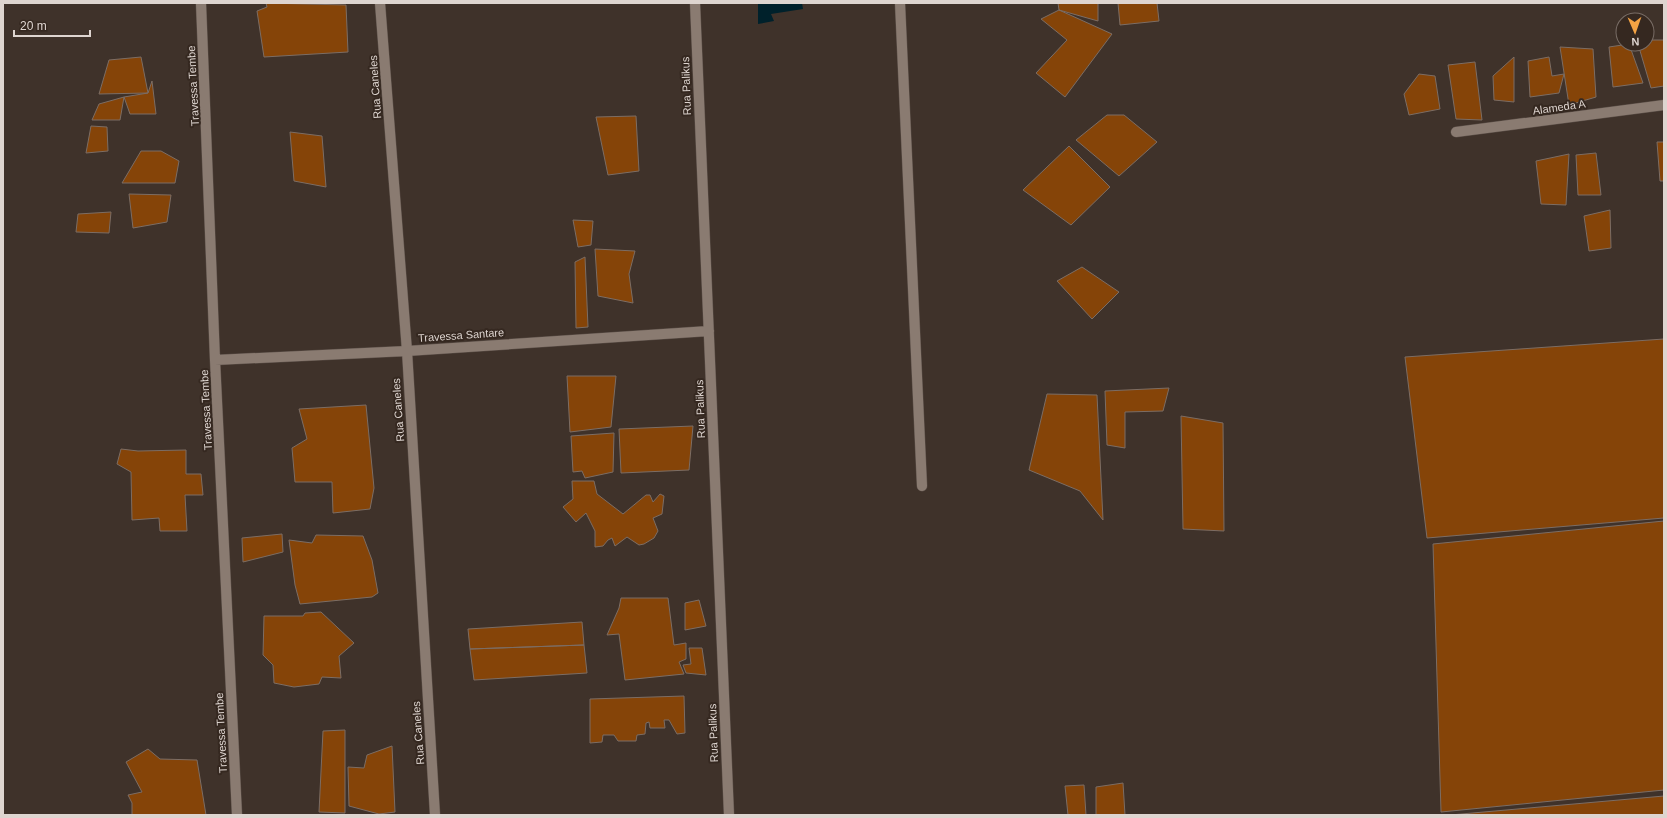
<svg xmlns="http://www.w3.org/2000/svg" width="1667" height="818" font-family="Helvetica,sans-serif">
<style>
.water{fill:#00212b}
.building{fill:#854408;stroke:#7c6d64}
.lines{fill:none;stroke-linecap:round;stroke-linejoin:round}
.minor-casing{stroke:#5a4e47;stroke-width:11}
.minor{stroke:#8a7b71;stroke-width:10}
.labels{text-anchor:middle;stroke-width:4;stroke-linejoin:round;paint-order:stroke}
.street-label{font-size:11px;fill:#ded5d0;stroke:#352820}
</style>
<rect width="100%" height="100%" fill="#3f322a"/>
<path class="water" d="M758,3h44l1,6 -32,5 3,7 -16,3z"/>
<path class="building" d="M266,3l80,2 2,47 -84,5 -7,-46 10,-4z
M1058,3h40v18l-39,-11z
M1118,3h39l2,18 -39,4z
M1059,10l53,24 -47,63 -29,-24 31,-33 -26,-21z
M1647,40h17v46l-13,2 -13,-44h9z
M1629,44l14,39 -30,4 -4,-40z
M1560,47l33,2 3,48 -27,8z
M141,57l7,36 -49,1 10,-34z
M1514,57v45l-20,-2 -1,-24z
M1549,57l3,19 12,-2 -5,19 -29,4 -2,-36z
M1475,62l7,58 -26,-1 -8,-54z
M1419,74l16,2 5,33 -31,6 -5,-21z
M152,81l4,33h-26l-6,-17 24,-4z
M124,97l-4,23h-28l7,-16z
M1107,115h17l33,27 -38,34 -43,-36z
M636,116l3,55 -31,4 -12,-58z
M91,126l16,1 1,24 -22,2z
M290,132l32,4 4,51 -32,-6z
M1657,142h7v39h-4z
M1069,146l41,41 -39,38 -48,-35z
M141,151h20l18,10 -4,22h-53z
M1596,153l5,42h-23l-2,-40z
M1569,154l-3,51 -25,-1 -5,-43z
M129,194l42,1 -4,27 -34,6z
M1610,210l1,38 -22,3 -5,-35z
M111,212l-2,21 -33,-1 2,-18z
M573,220l20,1 -2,24 -13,2z
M595,249l40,2 -6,23 4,29 -35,-7z
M585,257l3,70 -12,1 -1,-66z
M1082,267l37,25 -27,27 -35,-38z
M1664,339v179l-237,20 -22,-181z
M567,376h49l-5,51 -41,5z
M1169,388l-6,23 -38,1v36l-18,-3 -2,-54z
M1047,394l50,1 6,125 -23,-29 -51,-21z
M366,405l8,83 -4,21 -37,4 -1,-31h-37l-3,-34 15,-9 -8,-30z
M1181,416l42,7 1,108 -41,-2z
M693,426l-4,44 -68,3 -2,-44z
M614,433l-1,39 -28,6 -3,-7 -9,1 -2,-36z
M121,449l17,2 48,-1v24h15l2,21h-18l2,36h-27l-1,-13 -27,2 -1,-48 -14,-8z
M572,481h22l3,13 26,20 23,-19h4l3,7 7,-8 4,2 -2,18 -9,4 5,13 -4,7 -10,6 -5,1 -12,-8 -12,9 -3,-8 -4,2 -5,6 -8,1v-16l-9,-18 -10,9 -13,-15 10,-8z
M1664,521v269l-223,22 -8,-268z
M282,534l1,18 -40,10 -1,-24z
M316,535l47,1 9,24 6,33 -6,4 -72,7 -5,-19 -6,-45 23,3z
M621,598h47l6,47 12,-2v16l-7,3 5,12 -59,6 -6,-46 -12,1 12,-27z
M699,600l7,26 -21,4v-27z
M321,612l33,31 -15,13 2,22 -19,-1 -3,7 -25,3 -20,-4 -1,-18 -10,-10 1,-39h39l2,-3z
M582,622l2,23 -114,4 -2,-20z
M584,645l3,28 -113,7 -4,-31z
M689,648h13l4,27 -20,-2 -3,-8 8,-1z
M684,696l1,37 -8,1 -8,-14h-5l1,8h-15l-1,-6 -3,1 -1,11 -8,1 -1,6h-18l-4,-6h-11l-1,7 -12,1v-44z
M345,730v83l-26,-1 4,-81z
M392,746l3,66 -16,2 -30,-8 -1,-39 16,1 3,-13z
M148,749l12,10 37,1 9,55h-74v-12l-4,-8 14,-3 -16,-30z
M1123,783l2,32h-29v-28z
M1084,785l2,30h-18l-3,-29z
M1664,796v19h-214z"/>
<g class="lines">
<g class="minor-casing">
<path id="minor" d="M201,3l14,357 22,455
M380,3l27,348 28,464
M695,3l34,812
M900,3l22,483
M1456,132l208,-27
M215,360l192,-9 302,-20"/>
</g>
<use href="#minor" class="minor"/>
</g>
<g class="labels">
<g class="street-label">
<text transform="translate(193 86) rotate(-93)" y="4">Travessa Tembe</text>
<text transform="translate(686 86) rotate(-92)" y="4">Rua Palikus</text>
<text transform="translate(375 87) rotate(-94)" y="4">Rua Caneles</text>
<text transform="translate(1559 107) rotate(-8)" y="4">Alameda A</text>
<text transform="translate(461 335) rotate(-4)" y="4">Travessa Santare</text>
<text transform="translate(700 409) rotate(-92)" y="4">Rua Palikus</text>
<text transform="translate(206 410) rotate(-93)" y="4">Travessa Tembe</text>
<text transform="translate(398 410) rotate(-94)" y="4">Rua Caneles</text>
<text transform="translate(221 733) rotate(-93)" y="4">Travessa Tembe</text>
<text transform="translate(418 733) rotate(-94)" y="4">Rua Caneles</text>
<text transform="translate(713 733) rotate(-92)" y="4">Rua Palikus</text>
</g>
</g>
<rect width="1667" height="818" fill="none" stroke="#ded5d0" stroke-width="8"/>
<g transform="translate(1635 32) rotate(178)"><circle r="19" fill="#352820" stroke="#796d66"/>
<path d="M0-3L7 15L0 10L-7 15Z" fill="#f4a344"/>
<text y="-6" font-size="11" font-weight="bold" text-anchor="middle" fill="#ded5d0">N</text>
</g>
<path d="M14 30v6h76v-6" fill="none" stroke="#ded5d0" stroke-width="2"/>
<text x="20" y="30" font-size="12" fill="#ded5d0" stroke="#352820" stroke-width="3" paint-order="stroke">20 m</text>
</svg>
